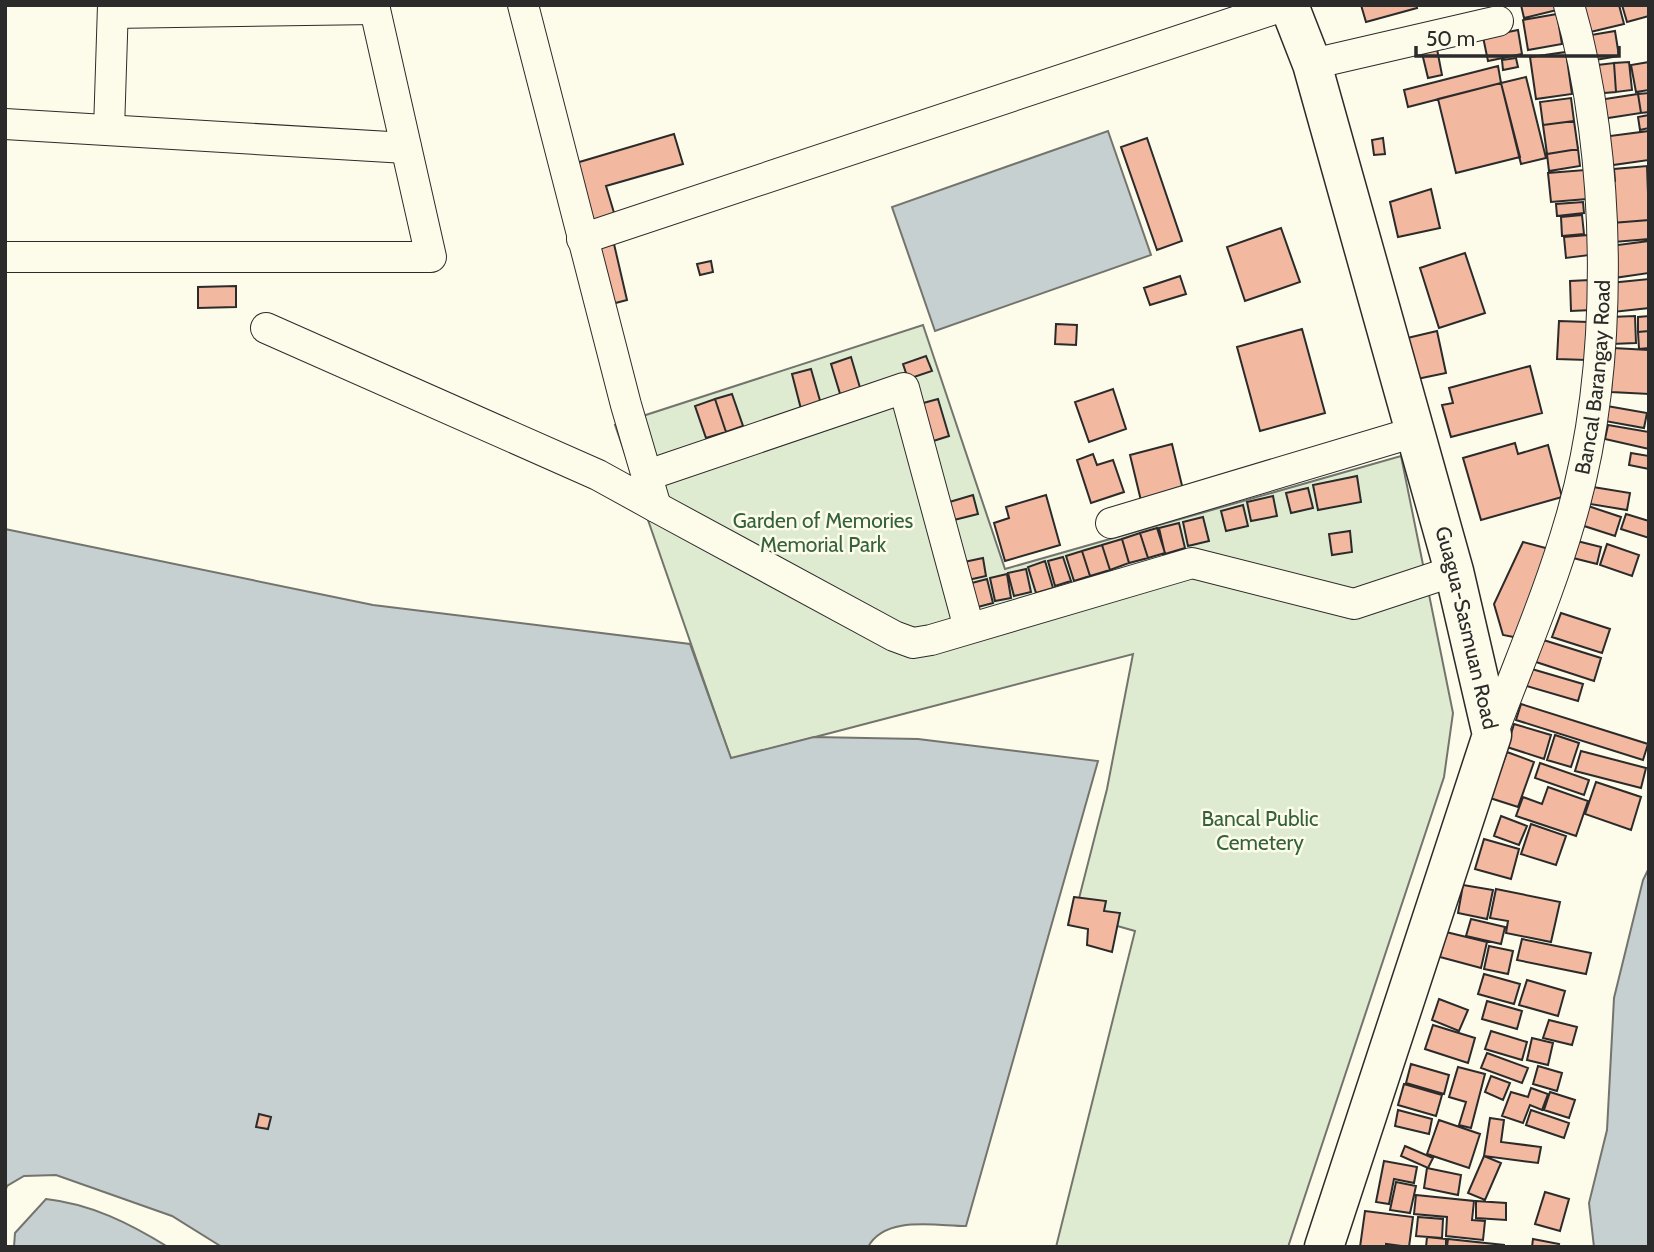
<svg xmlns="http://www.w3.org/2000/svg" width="1654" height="1252" font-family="Cabin,sans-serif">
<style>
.green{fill:#deebd1;stroke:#74746e;stroke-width:2}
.water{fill:#c7d0d0;stroke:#74746e;stroke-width:2}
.building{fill:#f2b8a0;stroke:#2b2b2b;stroke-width:2}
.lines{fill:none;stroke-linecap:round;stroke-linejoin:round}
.minor-casing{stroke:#2b2b2b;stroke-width:32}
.major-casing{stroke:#2b2b2b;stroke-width:41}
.minor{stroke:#fdfbea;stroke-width:30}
.major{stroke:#fdfbea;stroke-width:38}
.labels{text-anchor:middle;stroke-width:5;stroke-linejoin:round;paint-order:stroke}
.street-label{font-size:21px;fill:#2b2b2b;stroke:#fdfbea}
.park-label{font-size:21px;fill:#34623c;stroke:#fdfbea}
</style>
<rect width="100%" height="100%" fill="#fdfbea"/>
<path class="green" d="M923,325l82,244 396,-113 52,257 -9,64 -156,470h-232l79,-316 -60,-17 32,-125 26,-135 -402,105 -116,-334z"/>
<path class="water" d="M1108,131l43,124 -216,76 -43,-124z
M5,529l368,76 317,39 41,114 83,-21 104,2 180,22 -132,465c-30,0 -81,-11 -98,21h-646l-50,-31 -116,-41 -32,1 -17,10 -2,6z
M1649,868v379h-55l-5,-44 18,-73 7,-132 29,-118z
M46,1199c45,5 83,24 122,48h-154l1,-14z"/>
<path class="building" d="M1361,5h55l1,3 -51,14z
M1521,5h35l1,5 -33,8z
M1575,5h44l5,19 -42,10z
M1622,5h27v11l-22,6z
M1557,14l5,30 -34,6 -5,-30z
M1518,30l4,24 -34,7 -5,-24z
M1615,31l4,25 -30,5 -4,-25z
M1437,49l5,26 -14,3 -6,-25z
M1566,52l6,42 -36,5 -6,-42z
M1516,58l2,9 -15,3 -1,-10z
M1629,62l3,28 -16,2 -2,-29z
M1649,62v28l-13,2 -5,-27z
M1614,63l2,29 -24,2 -3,-28z
M1498,66l3,17 -93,24 -4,-17z
M1526,77l20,81 -25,6 -20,-81z
M1501,83l19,74 -64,16 -18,-74z
M1649,93v19l-8,1 -3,-19z
M1638,94l3,19 -46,7 -3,-19z
M1571,98l3,23 -31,4 -3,-23z
M1649,115v13l-9,2 -2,-13z
M1574,121l4,28 -31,5 -4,-29z
M1649,131v29l-43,6 -4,-29z
M674,134l9,30 -77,22 9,30 -22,6 -17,-59z
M1147,138l35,103 -25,9 -36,-103z
M1383,138l2,16 -11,1 -2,-15z
M1578,149l2,17 -31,5 -2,-17z
M1647,166l2,54 -37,3 -10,-41 13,-1 -1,-12z
M1585,170l2,29 -36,3 -3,-29z
M1431,189l9,39 -42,9 -8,-35z
M1583,202l1,11 -27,3 -1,-12z
M1582,215l2,19 -22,2 -1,-19z
M1649,220v19l-35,3 -2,-19z
M1281,228l19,54 -55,19 -18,-54z
M1588,235l2,20 -24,3 -2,-21z
M1649,241v32l-35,5 -4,-32z
M614,244l13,56 -19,5 -13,-56z
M1465,253l20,60 -46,15 -19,-60z
M711,261l2,11 -13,3 -3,-11z
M1180,276l6,18 -36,11 -6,-17z
M1649,279v29l-36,4 -3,-29z
M1590,280l2,30 -21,1 -1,-30z
M236,286v21l-38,1v-21z
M1635,316l1,27 -25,1 -1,-27z
M1649,316v15l-11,1v-15z
M1559,321l29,1 -1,38 -30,-1z
M1056,324l21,1 -1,20 -21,-1z
M1302,329l23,84 -65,18 -23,-84z
M1437,331l9,42 -34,7 -9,-41z
M1649,331v17l-10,1 -1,-17z
M1613,348l36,2v44l-38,-2z
M926,356l6,15 -24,8 -5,-15z
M851,357l10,34 -20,6 -10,-33z
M1530,366l12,47 -91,24 -9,-32 11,-2 -4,-15z
M811,369l10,35 -20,5 -9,-35z
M1113,389l13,40 -37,13 -14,-40z
M732,394l11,32 -17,6 -11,-33z
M715,399l11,33 -20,6 -11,-32z
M938,399l11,37 -22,7 -11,-38z
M1607,406l40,7 -3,15 -39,-7z
M1608,425l41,7v17l-44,-10z
M1515,443l3,11 30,-9 14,52 -81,23 -18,-62z
M1172,444l13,54 -42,11 -13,-54z
M1631,453l18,3v13l-20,-4z
M1093,454l4,11 16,-5 11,32 -33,11 -14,-43z
M1357,476l4,26 -43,8 -5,-25z
M1593,487l37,6 -3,17 -37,-6z
M1308,488l5,20 -22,5 -5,-20z
M973,495l5,19 -28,7 -4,-18z
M1046,495l14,50 -55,16 -11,-38 15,-5 -3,-11z
M1273,496l4,20 -26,5 -4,-19z
M1243,505l5,21 -22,5 -5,-20z
M1588,506l33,11 -6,19 -34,-11z
M1626,514l23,7v17l-28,-9z
M1203,517l6,24 -21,5 -5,-24z
M1179,523l6,25 -20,6 -6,-26z
M1157,528l8,25 -17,5 -8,-25z
M1350,531l2,21 -20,3 -3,-21z
M1140,533l8,25 -19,5 -7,-24z
M1122,539l7,24 -19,7 -8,-25z
M1577,541l24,6 -4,17 -24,-6z
M1523,542l30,8 -34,88 -16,-3 -9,-31z
M1607,544l32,11 -7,21 -32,-11z
M1102,545l8,25 -20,6 -8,-25z
M1082,551l8,25 -16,5 -8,-25z
M1063,557l8,24 -16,5 -7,-25z
M983,558l3,18 -18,4 -4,-18z
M1045,561l8,27 -17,5 -8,-26z
M1026,569l5,23 -17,4 -6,-23z
M1007,574l4,24 -16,3 -5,-23z
M987,579l6,24 -19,5 -6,-24z
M1561,613l49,16 -8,24 -50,-16z
M1537,638l64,20 -7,23 -64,-21z
M1525,667l58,17 -5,17 -58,-17z
M1521,704l127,40 -5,16 -127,-40z
M1514,724l37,11 -7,24 -37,-12z
M1555,735l24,8 -8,24 -24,-7z
M1581,751l65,17 -5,20 -66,-17z
M1507,752l27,10 -16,45 -28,-9z
M1540,763l49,17 -5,15 -49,-17z
M1596,782l45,15 -10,33 -46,-16z
M1548,787l40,14 -12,35 -60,-20 7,-19 19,7z
M1501,816l26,10 -8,19 -25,-9z
M1531,824l35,12 -10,29 -35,-11z
M1484,839l35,10 -8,30 -36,-10z
M1463,885l30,5 -6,29 -29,-6z
M1496,889l64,13 -9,40 -45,-9 2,-12 -18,-3z
M1074,897l32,4 -2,10 16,2 -8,39 -25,-7 1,-16 -20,-4z
M1471,919l34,8 -4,17 -35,-8z
M1446,932l41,10 -6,26 -41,-11z
M1522,939l69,14 -5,21 -69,-14z
M1489,946l24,5 -5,23 -24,-5z
M1484,974l36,10 -6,20 -36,-10z
M1527,980l38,11 -7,25 -39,-11z
M1439,999l29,11 -9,21 -27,-11z
M1487,1001l35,10 -5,18 -35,-10z
M1549,1020l28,7 -5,18 -29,-7z
M1433,1025l42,13 -7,25 -43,-14z
M1491,1031l36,11 -5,18 -37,-11z
M1532,1038l21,5 -5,22 -21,-5z
M1487,1053l41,15 -6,15 -41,-15z
M1411,1064l38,11 -5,19 -38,-11z
M1538,1066l24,7 -5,18 -24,-7z
M1458,1067l27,7 -14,54 -12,-3 7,-23 -17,-5z
M1491,1076l19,7 -7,17 -18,-8z
M1404,1084l38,11 -6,21 -38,-11z
M1531,1088l17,6 -6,16 -12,-5 -7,18 -21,-7 9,-24 17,5z
M1550,1092l25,8 -6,18 -25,-8z
M1398,1110l34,9 -3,15 -34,-8z
M1531,1110l38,13 -5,15 -38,-13z
M259,1114l12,3 -3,12 -12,-2z
M1490,1118l14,2 -3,22 40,5 -3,16 -54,-7z
M1439,1120l41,14 -11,34 -42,-14z
M1405,1146l28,12 -5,10 -27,-12z
M1484,1156l17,7 -16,37 -17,-7z
M1384,1161l33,6 -3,16 -20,-4 -5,25 -13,-2z
M1427,1168l34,7 -3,20 -34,-7z
M1396,1182l20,4 -6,27 -20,-3z
M1545,1192l24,7 -9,32 -25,-7z
M1416,1195l58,6 -2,19 13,1 -2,19 -37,-4 1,-19 -33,-3z
M1476,1201l30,2v17l-30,-2z
M1365,1211l48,6 -4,30 -23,-3v3h-26z
M1418,1217l25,2 -1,19 -26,-2z
M1427,1237l19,2v8h-20z
M1448,1239l56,6v2h-57z
M1533,1239l26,5 -1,3h-26z"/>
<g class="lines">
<g class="minor-casing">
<g id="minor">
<path d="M113,13l262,-4"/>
<path d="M1312,64l186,-43"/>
<path d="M5,124l401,24"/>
<path d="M109,130l4,-125"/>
<path d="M582,239l704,-234"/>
<path d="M5,257h426l-57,-252"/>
<path d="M266,328l332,147 58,32 -30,-102 -103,-400"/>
<path d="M648,475l256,-87 65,240"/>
<path d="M656,507l238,129 19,7 18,-3 261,-77 162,41 100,-33"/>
<path d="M1111,523l304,-91"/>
<path id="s1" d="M1492,735c26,-71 57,-141 78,-214 45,-151 43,-365 -1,-516"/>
</g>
</g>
<g class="major-casing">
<g id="major">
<path id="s2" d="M1289,5l23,59 142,507 38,164 -168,512"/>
</g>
</g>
<use href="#minor" class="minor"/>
<use href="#major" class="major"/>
</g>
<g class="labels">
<g class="street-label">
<text dy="7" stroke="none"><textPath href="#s1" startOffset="374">Bancal Barangay Road</textPath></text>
<text dy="7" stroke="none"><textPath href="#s2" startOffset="648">Guagua-Sasmuan Road</textPath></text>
</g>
<g class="park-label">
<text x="823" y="528">Garden of Memories<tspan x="823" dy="24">Memorial Park</tspan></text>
<text x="1260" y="826">Bancal Public<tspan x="1260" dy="24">Cemetery</tspan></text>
</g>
</g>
<rect width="1654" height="1252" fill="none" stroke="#2b2b2b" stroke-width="14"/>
<path d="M1416 46v10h203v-10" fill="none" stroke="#2b2b2b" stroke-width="3.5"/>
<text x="1426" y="46" font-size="21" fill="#2b2b2b" stroke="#fdfbea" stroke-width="5" paint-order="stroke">50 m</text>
</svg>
